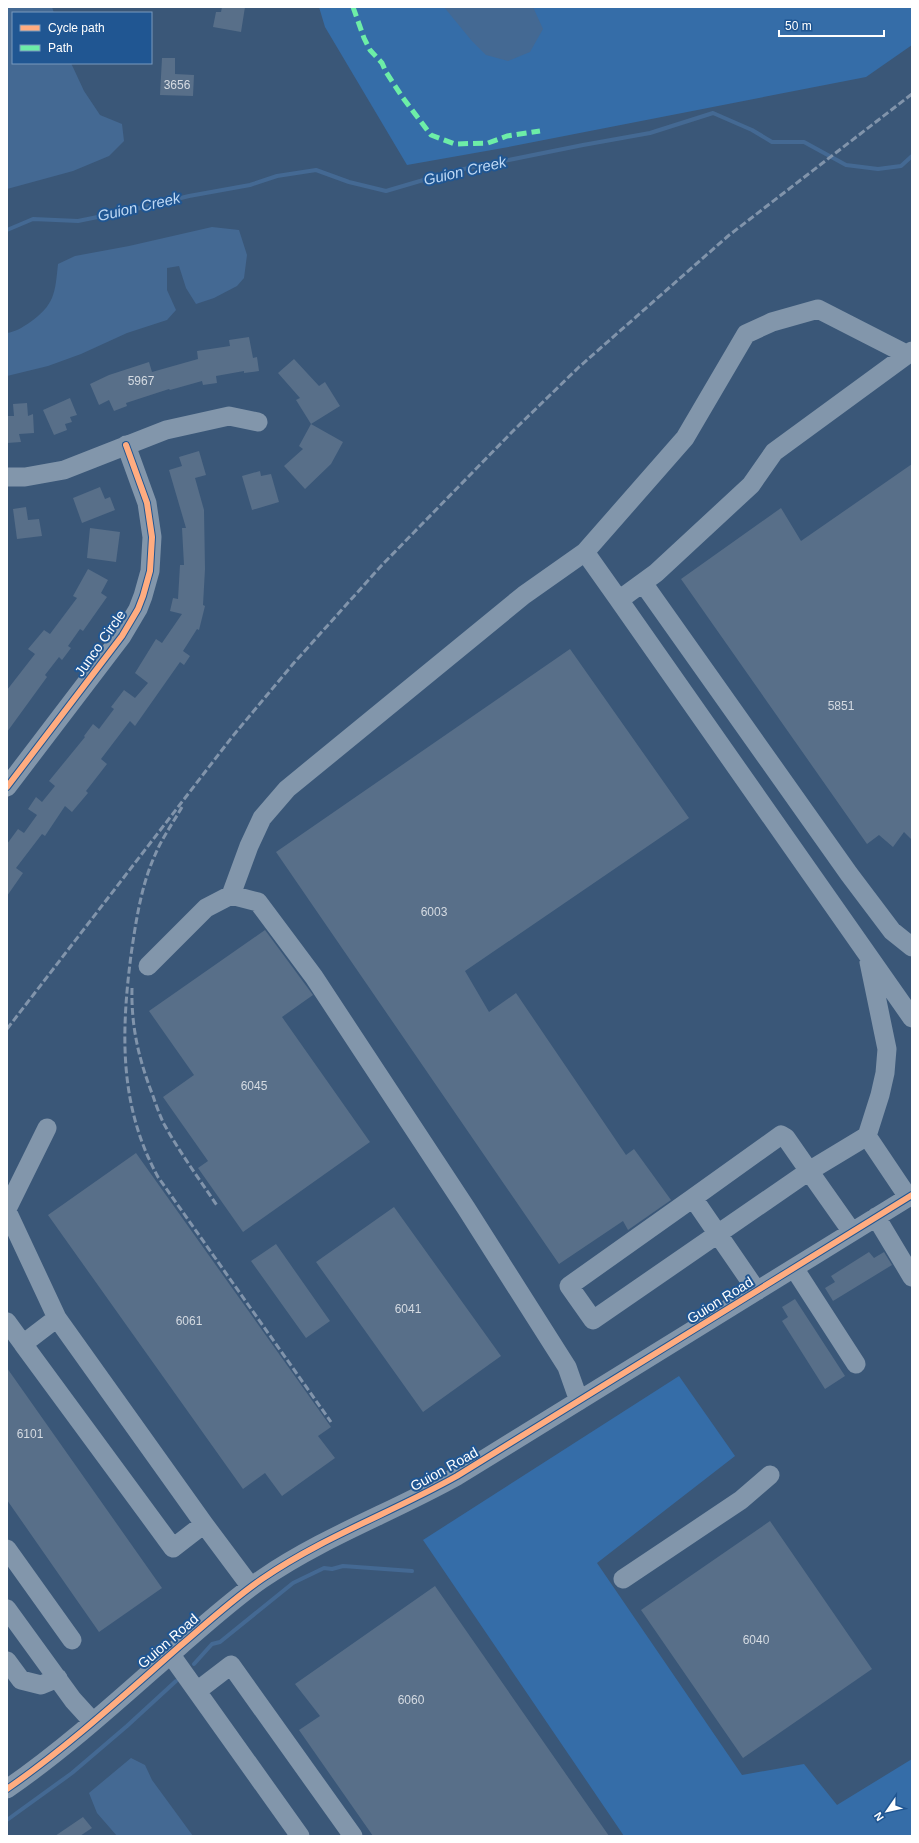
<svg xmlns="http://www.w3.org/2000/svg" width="919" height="1843" font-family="Helvetica,sans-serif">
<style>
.green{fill:#356da8}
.water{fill:#446993}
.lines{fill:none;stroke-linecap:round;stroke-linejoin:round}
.stream{stroke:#446993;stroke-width:4}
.building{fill:#586f89}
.minor{stroke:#8296ab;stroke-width:19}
.rail{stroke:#8194ab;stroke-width:3;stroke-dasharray:7 3;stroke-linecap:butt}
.quiet{stroke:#6deda7;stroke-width:5;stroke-dasharray:10 5;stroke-linecap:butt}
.cycleway-casing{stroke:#205692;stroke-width:8}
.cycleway{stroke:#ffac80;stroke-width:6}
.labels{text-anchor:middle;stroke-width:4;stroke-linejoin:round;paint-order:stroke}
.number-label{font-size:12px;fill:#d5dbe2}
.street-label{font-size:14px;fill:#fff;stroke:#205692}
.water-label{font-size:15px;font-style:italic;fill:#bed8f4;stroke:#205692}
</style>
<rect width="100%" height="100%" fill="#3a5778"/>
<path class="green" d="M319,7h593v38l-46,32 -363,71 -96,17 -82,-138z
M679,1376l56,80 -138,107 145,212 62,-11 33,41 75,-46v77h-288l-201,-296z"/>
<path class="water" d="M7,7h45l2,6h-41v50h58l13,28 16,24 22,9 2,17 -15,15 -36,15 -66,18z
M444,7h89l10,22 -13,23 -22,9 -22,-6 -15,-15z
M212,227l27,3 8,25 -3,23 -7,8 -23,12 -18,6 -10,-16 -7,-22 -12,2v22l9,20 -9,10 -40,13 -46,21 -33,12 -41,10v-43c8,-1 16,-6 22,-10 26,-18 26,-30 29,-59l17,-8 54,-10z
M131,1758l14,7 7,15 41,56h-76l-20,-23 -8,-20z"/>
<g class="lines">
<path class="stream" d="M7,230l26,-11 45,2 54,-11 57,-14 61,-11 27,-9 39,-6 33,12 37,9 68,-20 129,-26 67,-12 63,-20 39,17 20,12h32l42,23 32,4 23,-3 11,-10
M194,1664l18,-20 8,-2 73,-59 31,-15 8,1 11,-3 69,5
M7,1820l65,-47 55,-47 49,-45"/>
</g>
<path class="building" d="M222,7h23l-4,25 -28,-5 3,-15h5z
M162,58h13v16l19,1 -1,21 -33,-1z
M249,337l4,21 4,-1 2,14 -15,2v-2l-28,5 1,7 -14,2 -1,-4 -32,9 -1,-1 -43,14 1,3 -13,5 -5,-11 -10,5 -9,-21 19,-9 40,-13 3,10 46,-13 -1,-8 33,-5 -1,-6z
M294,359l25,27 6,-4 15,24 -29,18 -15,-24 4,-2 -22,-25z
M70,398l7,17 -7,2 2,5 -7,2 2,6 -13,5 -11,-25z
M27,403l1,13 5,-2 1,19 -15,1 2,8 -14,1v-27h7l-1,-12z
M311,424l32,18 -12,22 -26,25 -21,-23 19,-17 -4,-3z
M199,451l7,24 -11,3 9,32 1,59 -2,36 2,1 -6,24 -2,-1 -14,22 7,5 -6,9 -4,-3 -45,64 -5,-5 -29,38 6,5 -21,27 2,2 -16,19 -7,-6 -20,30 -3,-2 -26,34 7,5 -16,23v-52l11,-15 6,4 13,-18 -9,-6 8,-12 6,5 13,-16 -6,-5 36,-44 -1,-1 9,-12 6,5 15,-20 -3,-2 13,-17 11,8 13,-15 -13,-10 21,-34 6,4 20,-29 -12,-3 3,-13 5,1 2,-34h4l-2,-37h4l-17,-58 13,-4 -3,-9z
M912,464v376l-8,-8 -11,15 -14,-12 -12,9 -186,-265 100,-71 20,33z
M260,471l1,5 10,-2 8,28 -27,8 -10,-34z
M100,487l5,12 5,-2 5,13 -33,13 -9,-25z
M26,507l2,13 11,-1 3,17 -25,3 -4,-30z
M90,528l30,4 -4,30 -29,-4z
M88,569l20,11 -7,13 6,4 -24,34 -3,-2 -12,17 3,2 -9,12 -3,-3 -14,18 2,2 -40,55v-42l28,-36 -7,-5 16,-19 6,4 27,-36 -4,-2z
M570,649l119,169 -224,153 24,41 27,-19 110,162 8,-6 37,51 -43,30 -5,-9 -64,43 -283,-412z
M265,930l48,65 -31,22 88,125 -127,90 -45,-64 10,-7 -45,-64 31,-22 -45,-64z
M136,1153l195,274 -13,9 17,22 -53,38 -17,-23 -22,16 -195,-274z
M394,1207l107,149 -78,56 -107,-150z
M276,1244l54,77 -24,17 -55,-77z
M869,1252l5,6 10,-6 8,13 -59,36 -8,-13 10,-6 -4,-6z
M795,1299l50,77 -20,13 -43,-68 6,-4 -6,-10z
M7,1368l155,220 -63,44 -92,-132z
M770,1521l102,148 -129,89 -102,-148z
M435,1586l174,250h-236l-74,-106 21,-14 -25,-32z
M83,1817l9,11 -12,8h-25z"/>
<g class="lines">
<path class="minor" d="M912,351l-138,101 -23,33 -95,88 -37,27 293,418
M7,477h18l39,-7 102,-40 63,-14 29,6
M643,583l206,291 43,57 20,16
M619,600l-34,-48 100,-114 61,-104 26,-12 46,-13 88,45
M7,787l115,-151 16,-27 5,-13 7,-25 2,-34 -5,-34 -21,-58
M231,895l18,-49 13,-28 25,-29 237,-194 61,-43
M148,966l58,-58 25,-13 27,7 56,75 152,231 101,159 12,34
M867,1136l13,-41 5,-22 2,-24 -18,-87
M693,1198l88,-63 5,3 23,33 58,-35 41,61
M7,1209l40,-81
M7,1211l50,107
M876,1217l36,60
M794,1268l62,96
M757,1291l-64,-93 -124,88 24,34 216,-149 43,61
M7,1322l16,22 34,-26 147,206 47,63
M23,1344l150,204 31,-24
M7,1549l65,91
M623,1579l118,-79 29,-25
M7,1609l66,91 20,22
M171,1655l129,181
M7,1661l14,19 20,5 17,-7
M197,1691l34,-26 122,171
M7,1789c62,-43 117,-94 173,-143 27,-23 53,-47 82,-67 61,-42 131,-67 195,-103l455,-281"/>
<path class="rail" d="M182,807c-9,16 -20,31 -27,48 -14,31 -19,66 -24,100 -10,78 -12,151 27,222l173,245
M132,988c-1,39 7,72 21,108 3,9 7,20 11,28 16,29 36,56 54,83
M7,1029l225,-292 61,-73 89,-99 132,-135 65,-63 149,-131 184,-142"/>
<path class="quiet" d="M353,7l11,31 6,12 12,13 4,9 17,26 28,37 24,9 33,-1 19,-7 33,-5"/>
<g class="cycleway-casing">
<path id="cycleway" d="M7,787l115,-151 16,-27 5,-13 7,-25 2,-34 -5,-34 -21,-58
M7,1789c62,-43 117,-94 173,-143 27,-23 53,-47 82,-67 61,-42 131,-67 195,-103l455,-281"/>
</g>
<use href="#cycleway" class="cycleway"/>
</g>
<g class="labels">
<g class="number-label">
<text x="177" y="89">3656</text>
<text x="141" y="385">5967</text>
<text x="841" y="710">5851</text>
<text x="434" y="916">6003</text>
<text x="254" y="1090">6045</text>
<text x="408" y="1313">6041</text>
<text x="189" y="1325">6061</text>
<text x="30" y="1438">6101</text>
<text x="756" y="1644">6040</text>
<text x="411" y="1704">6060</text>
</g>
<g class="street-label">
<text transform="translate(100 643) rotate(-55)" y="5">Junco Circle</text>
<text transform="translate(720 1300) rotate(-32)" y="5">Guion Road</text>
<text transform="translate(444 1469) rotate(-29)" y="5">Guion Road</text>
<text transform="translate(168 1641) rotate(-41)" y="5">Guion Road</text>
</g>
<g class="water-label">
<text transform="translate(465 171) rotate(-13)" y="5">Guion Creek</text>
<text transform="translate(139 207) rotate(-13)" y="5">Guion Creek</text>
</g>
</g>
<rect width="919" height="1843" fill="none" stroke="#ffffff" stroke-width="16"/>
<rect x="12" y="12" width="140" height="52" fill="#205692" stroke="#799abe"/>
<rect x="20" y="25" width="20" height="6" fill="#ffac80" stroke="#799abe"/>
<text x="48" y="32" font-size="12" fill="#ffffff">Cycle path</text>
<rect x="20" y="45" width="20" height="6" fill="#6deda7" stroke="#799abe"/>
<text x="48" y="52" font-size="12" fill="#ffffff">Path</text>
<g transform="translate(887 1811) rotate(236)" stroke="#205692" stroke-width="3" paint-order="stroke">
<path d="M0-3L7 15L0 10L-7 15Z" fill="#ffffff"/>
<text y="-6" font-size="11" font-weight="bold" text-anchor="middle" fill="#ffffff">N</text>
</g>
<path d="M779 30v6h105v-6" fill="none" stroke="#ffffff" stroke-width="2"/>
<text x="785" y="30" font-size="12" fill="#ffffff" stroke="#205692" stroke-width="3" paint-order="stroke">50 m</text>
</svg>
